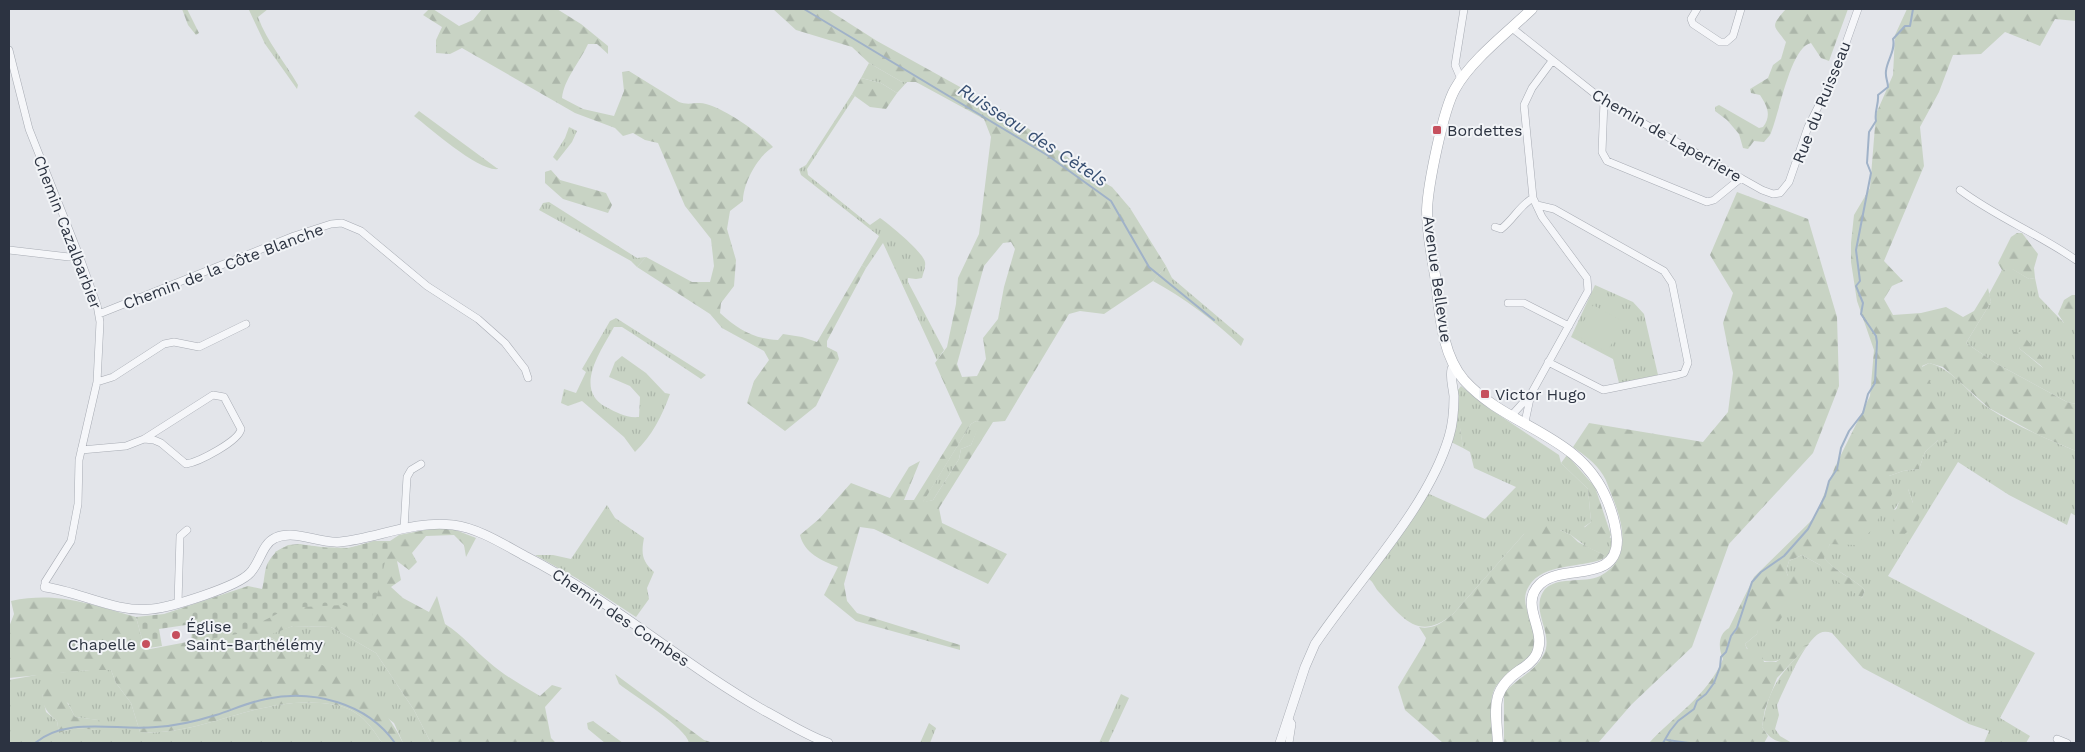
<svg xmlns="http://www.w3.org/2000/svg" width="2085" height="752" font-family="'Work Sans',sans-serif">
<style>
.grass{fill:url(#grass-tufts);fill-rule:evenodd}
.forest{fill:url(#forest-firs);fill-rule:evenodd}
.cemetery{fill:url(#cemetery-stones)}
.park{fill:#c8d3c4}
.lines{fill:none;stroke-linecap:round;stroke-linejoin:round}
.stream{stroke:#a0b2c8;stroke-width:2}
.minor-casing{stroke:#a8acb4;stroke-width:8}
.tertiary-casing{stroke:#a8acb4;stroke-width:10}
.secondary-casing{stroke:#a8acb4;stroke-width:11}
.minor{stroke:#f5f6f9;stroke-width:7}
.tertiary{stroke:#f5f6f9;stroke-width:9}
.secondary{stroke:#fff;stroke-width:10}
.poi-dot{fill:#c6505e;stroke:#f2f4f7;stroke-width:2}
.labels{text-anchor:middle;stroke-width:4;stroke-linejoin:round;paint-order:stroke}
.street-label{font-size:16px;fill:#2c3341;stroke:#f2f4f7}
.poi-label{font-size:16px;fill:#2c3341;stroke:#f2f4f7;text-anchor:start}
.water-label{font-size:18px;font-style:italic;fill:#385073;stroke:#f2f4f7}
</style>
<defs>
<pattern id="grass-tufts" width="24" height="20" patternUnits="userSpaceOnUse" patternTransform="scale(1.25)"><rect width="24" height="20" fill="#c8d3c4"/><path d="M3 7l-1-3M5 7V3M7 7l1-3M15 17l-1-3M17 17v-4M19 17l1-3" fill="none" stroke="#acb6aa"/></pattern>
<pattern id="forest-firs" width="22" height="20" patternUnits="userSpaceOnUse" patternTransform="scale(1.25)"><rect width="22" height="20" fill="#c8d3c4"/><path d="M5 1l3.5 6h-7zM16 11l3.5 6h-7z" fill="#acb6aa"/></pattern>
<pattern id="cemetery-stones" width="16" height="16" patternUnits="userSpaceOnUse" patternTransform="scale(1.25)"><rect width="16" height="16" fill="#c8d3c4"/><path d="M2 7V4a2 2 0 0 1 4 0v3zM10 15v-3a2 2 0 0 1 4 0v3z" fill="#acb6aa"/></pattern>
</defs>
<rect width="100%" height="100%" fill="#e3e5ea"/>
<path class="grass" d="M252,9h16l-10,8c9,25 27,45 40,68l-1,4 -32,-45 -16,-34z
M869,63l33,19h5l-10,11 -16,-10 -20,-5z
M852,94l3,2 -48,73 1,6 62,50 10,-7c9,6 43,34 45,44 1,5 -2,11 -3,16l-6,1 -8,-1v4l36,68 -7,10 -54,-117 -17,25 -4,-3 17,-29 -78,-61 -2,-6 7,-4z
M419,111l79,58c-19,3 -68,-41 -84,-53z
M569,127l8,4 -5,11 -15,19 -4,-4 12,-19z
M549,202l88,56 9,-1 -9,10 -6,-6 -92,-51 4,-7z
M1166,266l6,12 72,61 -3,7c-25,-24 -58,-49 -88,-65z
M2011,268l18,11 6,-1 4,19 25,26h12v81l-9,-2 -70,-38 -31,-21 25,-41 -2,-8 13,-24zM2014,332l29,36 -23,-19z
M1595,285l38,17 11,12 14,61 -39,8 -6,-24 -42,-22z
M616,318l90,57 -5,4 -68,-45 -11,-7h-8c-13,24 -41,62 -8,80 12,6 19,11 33,10l1,-20 -10,-11 -21,-9 6,-15 7,-6 24,17 19,20 5,1c-8,22 -18,42 -35,58l-11,-15 -42,-36 -14,5 -7,-3 3,-14 12,4 10,-21 -4,-3 28,-48z
M1929,363c26,7 39,31 61,46 26,17 57,30 86,42v65l-5,-3 -4,12 -58,-30 -51,-33 -70,114 147,77 -35,65 30,18 -4,7h-42l5,-12 -20,-7 -106,-56 -31,-35c-4,-1 -8,-2 -12,0 -16,8 -35,55 -43,72l2,10 -4,14 5,7 12,7c-14,0 -22,-3 -30,-16 7,-42 18,-52 46,-82 -19,7 -34,26 -53,11 -4,-4 -8,-6 -10,-12l12,-10 1,-9 30,-49 -2,-5 3,-10 13,-6 18,10 42,33 3,-8c-13,-13 -30,-18 -42,-33l7,-13 59,-68 14,-5 16,-2 6,-17 13,-12 -16,-73zM1908,489l5,14 -19,7z
M1461,386l23,19 75,50 2,8 27,26 3,33 -7,5 27,11v-3c1,10 1,19 -8,24l1,-4 -17,-8 -16,-12 -11,-5 -36,4 -71,80c-35,29 -51,3 -75,-23 -4,-5 -4,-8 -9,-12l58,-86 58,26 31,-32 -42,-19 -4,-16 -7,-4 -3,-20 -5,1 3,-39z
M976,421l5,1 -10,23 -10,4 -2,10 -26,41 -11,3 49,-79z
M607,505l8,13 29,20c-3,16 -2,23 10,34l-7,16 2,11 -13,18 -58,-38 -43,-24h18l18,4z
M293,626l38,1 45,26 38,57 17,33h-28l-9,-20 -87,-65 -41,-23z
M90,670h21l5,13 15,20 9,29c60,5 116,-35 181,-29 14,1 28,4 39,13 9,7 16,18 22,27h-373v-63l33,-6zM42,694l26,9 7,14 23,3 -1,10 -22,-2 -16,5 -2,-12 -11,-9z
M1121,694l8,4 -21,45h-9z
M929,723l7,5 -6,15h-10z"/>
<path class="forest" d="M182,9h5l12,24 -3,2 -8,-10z
M429,9h4l26,17 14,-6 9,-11h75l24,15 27,22v8l-11,-10h-9c-8,18 -24,35 -26,54l21,11 31,7 10,-25 -2,-19 7,-1 50,31c10,4 19,-1 27,2 21,6 52,28 67,43 -15,9 -30,36 -30,54l-13,10 -3,18 9,31 -2,26 -13,17 -1,10c17,16 34,26 58,27l5,-6 19,3 15,5 45,-77 4,3 -39,73v6l10,5 2,7 -23,47 -31,25 -38,-28 7,-22 15,-21 -5,-9 -42,-23 -12,-14 -73,-47 9,-10 46,25h18l4,-16 -3,-27 -26,-33 -27,-63 -13,-3 -12,-7 -10,3 -8,-8 -40,-15 -113,-65 -12,6 -14,-1v-13l6,-13 -19,-12z
M773,9h54l50,32 130,72 89,65 16,9 18,21 36,58 -13,15 -49,33 -24,-3 -11,3 -64,107 -12,1 -54,86 3,15 65,31 -19,30 -114,-55 -14,-2 -16,57 3,17 10,12 103,32v5l-104,-29 -32,-26 14,-28c-16,-6 -34,-14 -38,-32l19,-16 32,-36 39,15 19,-31 11,-6 -16,39h10l48,-77 -27,-60 12,-16 9,-43 2,-26 21,-44 12,-97 -7,-18 -68,-37h-14l-33,-19 -17,-16 -56,-17zM1011,242l4,7 -11,38 -6,32 -15,19 3,21 -9,17 -15,1 -5,-13 27,-98 19,-23zM976,421l4,1 -9,23 -10,4 -2,10 -26,41 -10,2 48,-78z
M1786,9h62l-19,52 -8,-3 -10,-15c-21,4 -32,73 -41,92l-6,7 -10,-1 -6,8 -5,-1 -4,-14 -12,-14 -12,-9v-4l4,-2 40,23 4,-1c9,-12 4,-21 -3,-32l-9,-2 -1,-4 18,-11 5,-13 8,-6 5,-17c-12,-17 -17,-14 0,-33z
M1907,9h169v12l-21,-2 -15,27 -35,-14 -24,22 -28,1 -14,37 -19,35 4,39 -40,95 19,20 -11,5 -8,13 9,16 28,-2 25,-6 17,10 11,-6 14,-23 3,14 -25,41 31,21 70,38 9,2v47l-38,-16 -49,-27 -46,-41 -14,-4 -7,3 37,74 -13,3 -8,-3 -13,12 -6,17 -16,2 -14,5 3,18 -20,36 -17,15 -25,-1 -6,14c11,14 28,19 41,32l-3,8 -39,-26 -3,-7 -18,-10 -13,6 -3,10 2,5 10,-2 4,3 1,9 -25,37 -19,2 -2,9 -12,10 2,5 13,1 4,12h12l17,-12 16,-6 -32,34 -12,31 -3,18 6,9 -4,7h-115c25,-27 59,-48 74,-84 -5,-11 -5,-25 6,-31l25,-51 61,-60 20,-50 35,-71 4,-46 -17,-49 -6,-39v-19l3,-28 16,-27 6,-74 17,-39 2,-40z
M861,78l20,5 16,10 -11,16 -16,-2 -18,-13z
M551,170l9,10 46,13 6,12 -4,8 -45,-14 -18,-16v-11z
M1737,192l71,27 29,98 2,69 -26,67 -84,91 -37,103 -61,58 -33,38h-94v-50c14,-16 30,-20 40,-39 10,-20 -13,-42 -1,-62 10,-17 42,-8 57,-16 33,-17 23,-53 12,-80 -3,-7 -5,-15 -9,-21 -7,-12 -19,-20 -30,-28l16,-24 114,19 25,-30 5,-39 -10,-50 10,-30 -23,-38z
M2017,233h5l16,21 -4,14 1,10 -6,1 -17,-10 -10,1 -4,-7 13,-26z
M2072,295h4v28h-12l-6,-9 6,-14z
M2014,332h6l28,32 -1,3 -3,1 -24,-19 -7,-12z
M1460,427l3,21 -12,-6 4,-13z
M1567,455l28,32 16,48 -4,7c-11,0 -16,-6 -23,-14l7,-6 -3,-33 -27,-26z
M1905,488l3,1 5,14 9,8 -5,12 -20,18c-8,-28 -1,-28 8,-53z
M1545,519l15,11 11,5 7,7 26,13 -1,4c-22,9 -60,4 -74,27 -13,20 11,40 7,59 -5,21 -33,26 -42,45 -6,15 -2,37 -1,53h-50l-38,-33 -7,-23 26,-43 2,-6 -7,-11c14,3 24,-5 34,-13l71,-80z
M430,529h23l23,9 -10,19 -2,-12 -10,-10 -28,1 -14,17 5,9 -8,8 -12,-9 4,19 -10,7 12,11 26,14 8,-16 8,28c18,11 29,26 45,39 15,13 33,23 50,33l12,-11 10,3 -17,19 6,31 5,5h-125l-17,-33 -38,-57 -45,-26 -38,-1 -26,10c53,29 110,49 136,107h-21c-6,-9 -13,-20 -22,-27 -11,-9 -25,-12 -39,-13 -65,-6 -121,34 -181,29l-9,-29 -15,-20 -5,-13h-21l-81,8v-51l5,-13 -3,-13c48,-10 80,4 125,16l9,33 42,-8 1,2 89,-30 -2,-62 13,-7 12,-1 17,3 33,1 24,-7h16l9,-6z
M615,674l89,66 10,3h-25c-3,-16 -55,-47 -70,-59z
M43,686c19,8 23,12 32,31l24,3 3,6 -5,4 -22,-2 -16,5 -2,-12c-12,-10 -17,-19 -14,-35z
M593,721l30,22h-18l-17,-14 -1,-6z"/>
<path class="cemetery" d="M374,541h16l-18,75 -29,-11 -40,2 -26,7 -40,20 -22,4 -27,11 -1,-7 4,-2 1,-8 -6,-7 -27,4 3,17 -13,2 -2,-9h-5l-6,-22 28,-3 84,-28 14,3c3,-10 2,-21 7,-28 16,-27 46,-12 71,-12 12,-1 23,-5 34,-8z"/>
<path class="park" d="M1593,305l31,17 -17,30 -31,-17z"/>
<g class="lines">
<path class="stream" d="M804,9l243,146 64,46 38,66 65,53
M1667,740l22,3
M35,743c33,-27 81,-12 121,-16 19,-1 41,-6 60,-12 16,-5 33,-13 50,-16 47,-10 101,4 129,44
M1663,743l7,-12 8,-10 16,-12 3,-8 9,-7 8,-11 6,-16 1,-10 5,-5 5,-16 6,-8 15,-46 9,-10 23,-16 24,-27 17,-33 4,-15 8,-12 4,-21 8,-17 14,-18 5,-19 7,-11 2,-41 -1,-6 -15,-22 2,-11 -7,-17 4,-5 -4,-31 15,-77 -4,-10 2,-31 7,-11c-2,-9 3,-17 2,-26l10,-8c0,-6 -3,-9 -2,-16 1,-11 10,-21 7,-32l12,-13h5l3,-17"/>
<g class="minor-casing">
<path id="minor" d="M1697,9l-6,10 2,5 27,18h6l7,-6 8,-27
M1512,28l92,73 158,89 11,4 7,-1 9,-11 19,-55 28,-56 22,-62
M9,50l20,79 50,126 18,50 3,17 -3,60 -18,78 -1,44 -7,37 -26,41v5
M1461,79l-6,-14 9,-56
M1604,101l-2,51 5,9 100,41 7,-2 27,-22
M1960,190c36,27 79,44 116,70
M1537,205l17,4 110,62 8,12 16,80 -4,10 -7,2 -74,15 -55,-28
M1495,227l6,2c13,-10 18,-23 32,-31
M9,250l60,7 10,-2
M1508,303h16l45,23
M99,314l195,-78 37,-12 11,-1 19,8 66,55 51,33 27,24 20,26 3,9
M97,382l16,-5 51,-33 10,-2 25,5 47,-23
M1512,415l19,-21 57,-103 -1,-13 -45,-61 -9,-19 -9,-93 8,-17 20,-27
M1525,422l6,-28
M81,450l45,-4 18,-7 10,1 7,3 25,21c13,-2 53,-23 55,-35l-17,-32 -11,-2 -69,44
M404,529l3,-52 4,-7 10,-6
M178,603l2,-67 7,-6
M1288,718l4,6 -3,19
M2057,739l10,4"/>
</g>
<g class="tertiary-casing">
<path id="tertiary" d="M45,587c35,5 71,26 107,22 20,-2 85,-22 98,-36 10,-10 12,-29 25,-35 21,-9 44,6 65,4 37,-4 75,-22 113,-17 25,3 50,19 72,31 86,44 157,108 240,155 21,11 41,24 63,32
M1280,743l25,-76 10,-23c42,-63 112,-134 134,-207 4,-13 5,-28 5,-41 -1,-10 -4,-18 -2,-27l3,-2"/>
</g>
<g class="secondary-casing">
<path id="secondary" d="M1498,743c-2,-33 -9,-52 22,-73 8,-5 16,-11 18,-20 7,-23 -19,-46 2,-66 22,-21 77,0 77,-44 -1,-14 -5,-28 -10,-40 -27,-67 -99,-71 -143,-120 -24,-28 -24,-71 -29,-105 -4,-22 -8,-43 -8,-65 1,-25 16,-100 28,-121 16,-29 53,-57 77,-80"/>
</g>
<use href="#minor" class="minor"/>
<use href="#tertiary" class="tertiary"/>
<use href="#secondary" class="secondary"/>
</g>
<g class="poi-dot">
<rect x="1432" y="125" width="10" height="10" rx="2.5"/>
<rect x="1480" y="389" width="10" height="10" rx="2.5"/>
<circle cx="176" cy="635" r="5"/>
<circle cx="146" cy="644" r="5"/>
</g>
<g class="labels">
<g class="street-label">
<text transform="translate(1821 102) rotate(-68)" y="6">Rue du Ruisseau</text>
<text transform="translate(1667 135) rotate(30)" y="6">Chemin de Laperriere</text>
<text transform="translate(68 232) rotate(69)" y="6">Chemin Cazalbarbier</text>
<text transform="translate(223 266) rotate(-21)" y="6">Chemin de la Côte Blanche</text>
<text transform="translate(1438 279) rotate(82)" y="6">Avenue Bellevue</text>
<text transform="translate(621 617) rotate(34)" y="6">Chemin des Combes</text>
</g>
<g class="poi-label">
<text x="1447" y="136">Bordettes</text>
<text x="1495" y="400">Victor Hugo</text>
<text x="186" y="632">Église<tspan x="186" dy="18">Saint-Barthélémy</tspan></text>
<text x="136" y="650" text-anchor="end">Chapelle</text>
</g>
<g class="water-label">
<text transform="translate(1033 135) rotate(33)" y="6">Ruisseau des Cètels</text>
</g>
</g>
<rect width="2085" height="752" fill="none" stroke="#2c3341" stroke-width="20"/>
</svg>
